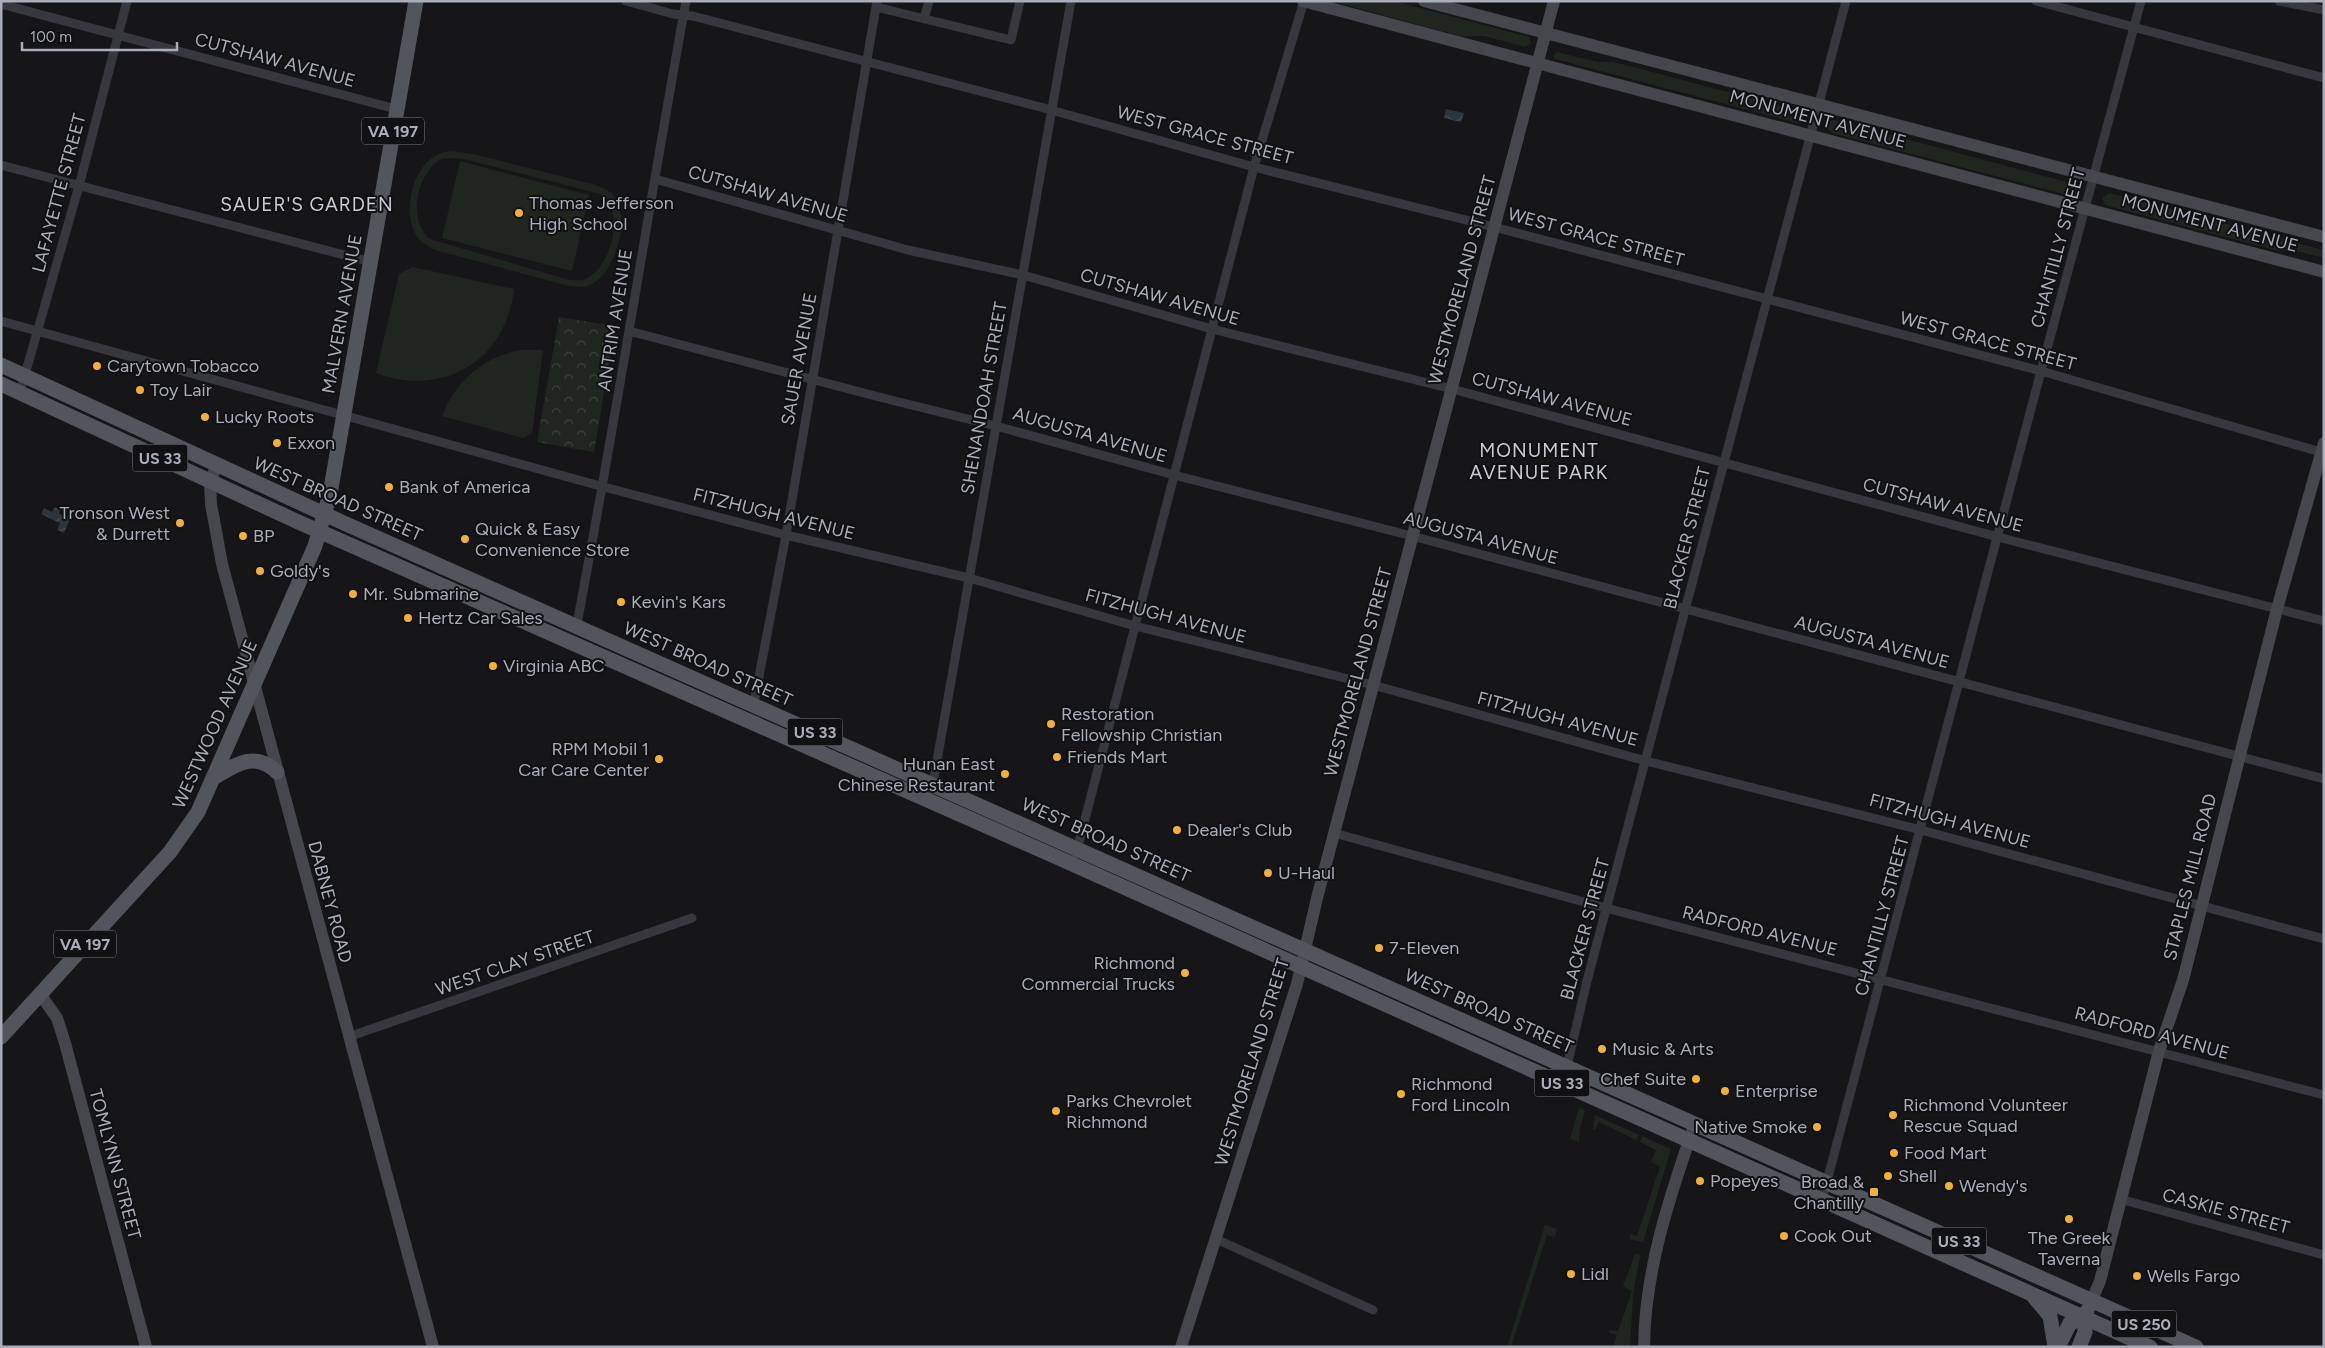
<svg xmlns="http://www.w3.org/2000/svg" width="2325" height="1348" font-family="Figtree,sans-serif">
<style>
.green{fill:#1e261f;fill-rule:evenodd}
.park{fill:url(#park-crowns)}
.water{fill:url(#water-waves)}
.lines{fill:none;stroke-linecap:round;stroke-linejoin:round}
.street{stroke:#37383d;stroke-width:9}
.secondary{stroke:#45474d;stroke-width:12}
.primary{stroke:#53555c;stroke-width:15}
.poi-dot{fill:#f2b134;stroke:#111113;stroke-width:2}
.labels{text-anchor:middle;stroke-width:4;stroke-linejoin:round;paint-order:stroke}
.shield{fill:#111113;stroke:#7b7e86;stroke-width:1}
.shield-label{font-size:16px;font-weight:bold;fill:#a8adb8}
.street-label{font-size:18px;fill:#a8adb8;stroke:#111113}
.poi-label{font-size:18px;fill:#a8adb8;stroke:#111113;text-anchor:start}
.neighbourhood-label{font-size:19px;letter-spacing:1px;fill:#c9ccd4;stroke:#111113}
</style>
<defs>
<pattern id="park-crowns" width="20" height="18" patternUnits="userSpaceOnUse" patternTransform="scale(1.25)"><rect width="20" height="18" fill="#1e261f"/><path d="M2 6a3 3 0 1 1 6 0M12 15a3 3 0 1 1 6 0" fill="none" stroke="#3c433d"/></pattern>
<pattern id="water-waves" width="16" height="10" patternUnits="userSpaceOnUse" patternTransform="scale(1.25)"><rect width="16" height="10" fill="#2c353c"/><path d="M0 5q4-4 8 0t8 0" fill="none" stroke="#485056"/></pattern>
</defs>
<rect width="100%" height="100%" fill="#161618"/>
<path class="green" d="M1331,1h63l135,36 2,6 -6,4 -41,-11h-24z
M1557,52l41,10h15l17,4 165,44 6,2 3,7 -2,3 -4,1 -243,-64 -2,-4z
M1835,120l239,64 4,7 -7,5 -239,-63 -4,-4 2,-8z
M450,151l24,3 118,30c9,3 18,6 23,13 16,23 0,74 -23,87 -7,4 -16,3 -23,2 -34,-9 -67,-18 -100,-27 -14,-4 -35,-7 -47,-17 -16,-13 -14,-44 -7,-61 7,-16 18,-28 35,-30zM443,158l21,1 137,35c24,18 11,70 -13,84 -5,3 -13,2 -19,2l-139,-41c-24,-20 -13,-67 13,-81z
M460,161l129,34 -17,76 -130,-33z
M2109,193l215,57v8l-23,-6 -26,-2 -170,-45 -3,-7z
M413,267l101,22c-8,72 -71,109 -138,84l23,-99z
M520,350h23l-11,83 -9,5 -81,-22c15,-36 40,-58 78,-66z
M1579,1108l6,2 -5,19 -1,13 -9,-3z
M1595,1115l44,20 -3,5 -37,-18 -4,8 -2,-1z
M1642,1136l29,13 -28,93 -14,-3 2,-5 6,2 23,-70 -9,-4 5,-12 -16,-8z
M1545,1225l12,4 -2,8 -8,-2 -36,112h-4z
M1635,1254l5,1 -7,40 -3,52h-17l4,-12 -8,-2v-3l9,1 14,-40 -9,-5z"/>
<path class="park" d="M559,317l56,9 -21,126 -57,-10z"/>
<path class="water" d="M1446,109l18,4 -3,9 -17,-4z
M55,507l5,3 -1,4 12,3 -7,16 -7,-3 3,-7 -19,-9 3,-6 8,4z"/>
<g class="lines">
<path class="street" d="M626,1l47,13 20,2 351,92 210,59 240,60 547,144 283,82
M2036,1l288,77
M2279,1l45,9
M1,4l395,105
M876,7l135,33 9,-39
M924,19l5,-18
M1,165l370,97
M655,179l253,71 115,25 189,54 240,60 546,148 326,84
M1,321l603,166 182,48 183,43 166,48 238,59 273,76 275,69 403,109
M629,331l254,67 113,28 178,49 238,61 912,243
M20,392l59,-206 48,-185
M576,629c40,-209 72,-419 110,-628
M753,708l33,-173 91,-534
M932,789l139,-788
M1334,833l272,75 718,187
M1076,854l178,-687 50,-166
M348,1037l344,-119
M1563,1083l24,-102 259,-980
M2120,1199l204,56
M1822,1200l219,-829 100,-370
M1216,1239l157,71"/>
<path class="secondary" d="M1303,1l1021,271
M1424,1l900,236
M217,465l-7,16 1,23 11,60 211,783
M40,994l17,24 8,25 81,304
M2092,1300l8,-19 59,-230 24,-71 94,-371 47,-166
M1181,1347l116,-363 20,-86 237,-897
M1644,1347c1,-79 26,-151 51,-224"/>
<path class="primary" d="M1,365l345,159 1850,823
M1,384l295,137 756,334 1098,492
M215,777c22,-13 40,-26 62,-5
M1,1037l169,-185 28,-40 117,-266 15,-52 86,-493
M2034,1297l16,19 5,31
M2058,1347l12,-24 14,-6
M2079,1347l6,-15 -1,-15 3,-6"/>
</g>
<g class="poi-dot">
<circle cx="519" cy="213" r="5"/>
<circle cx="97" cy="366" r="5"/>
<circle cx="140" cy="390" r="5"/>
<circle cx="205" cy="417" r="5"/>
<circle cx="277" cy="443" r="5"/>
<circle cx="389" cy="487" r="5"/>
<circle cx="180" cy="523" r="5"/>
<circle cx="243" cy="536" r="5"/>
<circle cx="465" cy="539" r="5"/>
<circle cx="260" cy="571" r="5"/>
<circle cx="353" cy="594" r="5"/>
<circle cx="621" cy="602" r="5"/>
<circle cx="408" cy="618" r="5"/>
<circle cx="493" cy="666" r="5"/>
<circle cx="1051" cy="724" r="5"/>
<circle cx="1057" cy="757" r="5"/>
<circle cx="659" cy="759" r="5"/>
<circle cx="1005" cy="774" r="5"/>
<circle cx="1177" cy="830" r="5"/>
<circle cx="1268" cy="873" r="5"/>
<circle cx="1379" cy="948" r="5"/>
<circle cx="1185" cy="973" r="5"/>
<circle cx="1602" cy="1049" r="5"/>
<circle cx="1696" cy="1079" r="5"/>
<circle cx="1725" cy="1091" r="5"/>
<circle cx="1401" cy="1094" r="5"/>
<circle cx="1056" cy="1111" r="5"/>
<circle cx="1893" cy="1115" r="5"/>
<circle cx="1817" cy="1127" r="5"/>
<circle cx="1894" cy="1153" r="5"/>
<circle cx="1888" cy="1176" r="5"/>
<circle cx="1700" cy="1181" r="5"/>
<circle cx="1949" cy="1186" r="5"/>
<rect x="1869" y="1187" width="10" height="10" rx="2.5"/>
<circle cx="2069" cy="1219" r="5"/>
<circle cx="1784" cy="1236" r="5"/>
<circle cx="1571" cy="1274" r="5"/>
<circle cx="2137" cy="1276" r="5"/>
</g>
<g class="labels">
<g class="shield">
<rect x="362" y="117.5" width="62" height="27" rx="4"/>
<rect x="132.5" y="444.5" width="55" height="27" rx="4"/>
<rect x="787.5" y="718.5" width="55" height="27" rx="4"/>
<rect x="54" y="930.5" width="62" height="27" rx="4"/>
<rect x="1534.5" y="1069.5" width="55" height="27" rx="4"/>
<rect x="1931.5" y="1227.5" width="55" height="27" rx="4"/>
<rect x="2111.5" y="1310.5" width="65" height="27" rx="4"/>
</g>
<g class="shield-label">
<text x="393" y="137">VA 197</text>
<text x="160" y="464">US 33</text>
<text x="815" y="738">US 33</text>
<text x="85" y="950">VA 197</text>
<text x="1562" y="1089">US 33</text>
<text x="1959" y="1247">US 33</text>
<text x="2144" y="1330">US 250</text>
</g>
<g class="street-label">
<text transform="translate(275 60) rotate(15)" y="6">CUTSHAW AVENUE</text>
<text transform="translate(1818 119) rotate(15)" y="6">MONUMENT AVENUE</text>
<text transform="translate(1205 135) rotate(15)" y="6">WEST GRACE STREET</text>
<text transform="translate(59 193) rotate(-75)" y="6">LAFAYETTE STREET</text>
<text transform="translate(768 194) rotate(16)" y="6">CUTSHAW AVENUE</text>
<text transform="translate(2210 223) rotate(15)" y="6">MONUMENT AVENUE</text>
<text transform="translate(1596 237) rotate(15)" y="6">WEST GRACE STREET</text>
<text transform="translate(2058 248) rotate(-75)" y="6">CHANTILLY STREET</text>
<text transform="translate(1462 280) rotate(-75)" y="6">WESTMORELAND STREET</text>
<text transform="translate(1160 297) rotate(16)" y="6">CUTSHAW AVENUE</text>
<text transform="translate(342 314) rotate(-80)" y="6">MALVERN AVENUE</text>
<text transform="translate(615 320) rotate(-81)" y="6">ANTRIM AVENUE</text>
<text transform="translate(1988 341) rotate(15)" y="6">WEST GRACE STREET</text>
<text transform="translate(799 359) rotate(-80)" y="6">SAUER AVENUE</text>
<text transform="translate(984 398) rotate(-80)" y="6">SHENANDOAH STREET</text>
<text transform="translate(1552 399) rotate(15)" y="6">CUTSHAW AVENUE</text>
<text transform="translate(1090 435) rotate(16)" y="6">AUGUSTA AVENUE</text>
<text transform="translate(338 499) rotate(24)" y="6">WEST BROAD STREET</text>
<text transform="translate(1943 505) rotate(15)" y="6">CUTSHAW AVENUE</text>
<text transform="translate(774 514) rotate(14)" y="6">FITZHUGH AVENUE</text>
<text transform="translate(1481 538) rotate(15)" y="6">AUGUSTA AVENUE</text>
<text transform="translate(1687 538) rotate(-76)" y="6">BLACKER STREET</text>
<text transform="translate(1166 616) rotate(15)" y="6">FITZHUGH AVENUE</text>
<text transform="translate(1872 642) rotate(15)" y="6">AUGUSTA AVENUE</text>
<text transform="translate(708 664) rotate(24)" y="6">WEST BROAD STREET</text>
<text transform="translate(1358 672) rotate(-75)" y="6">WESTMORELAND STREET</text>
<text transform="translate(1558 719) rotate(15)" y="6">FITZHUGH AVENUE</text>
<text transform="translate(215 724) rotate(-66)" y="6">WESTWOOD AVENUE</text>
<text transform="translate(1950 821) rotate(15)" y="6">FITZHUGH AVENUE</text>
<text transform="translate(1106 840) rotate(24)" y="6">WEST BROAD STREET</text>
<text transform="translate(2190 877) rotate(-76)" y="6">STAPLES MILL ROAD</text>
<text transform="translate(330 902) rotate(75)" y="6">DABNEY ROAD</text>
<text transform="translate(1882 916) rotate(-75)" y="6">CHANTILLY STREET</text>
<text transform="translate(1585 929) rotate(-75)" y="6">BLACKER STREET</text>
<text transform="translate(1760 931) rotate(14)" y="6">RADFORD AVENUE</text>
<text transform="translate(515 963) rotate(-19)" y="6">WEST CLAY STREET</text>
<text transform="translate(1489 1011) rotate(24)" y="6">WEST BROAD STREET</text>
<text transform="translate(2152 1033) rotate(15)" y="6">RADFORD AVENUE</text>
<text transform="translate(1252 1062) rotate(-73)" y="6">WESTMORELAND STREET</text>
<text transform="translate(115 1164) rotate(75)" y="6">TOMLYNN STREET</text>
<text transform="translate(2226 1211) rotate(15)" y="6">CASKIE STREET</text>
</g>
<g class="poi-label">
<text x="529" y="209">Thomas Jefferson<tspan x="529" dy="21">High School</tspan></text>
<text x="107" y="372">Carytown Tobacco</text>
<text x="150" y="396">Toy Lair</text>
<text x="215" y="423">Lucky Roots</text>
<text x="287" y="449">Exxon</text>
<text x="399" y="493">Bank of America</text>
<text x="170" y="519" text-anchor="end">Tronson West<tspan x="170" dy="21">&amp; Durrett</tspan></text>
<text x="475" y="535">Quick &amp; Easy<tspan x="475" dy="21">Convenience Store</tspan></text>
<text x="253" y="542">BP</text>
<text x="270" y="577">Goldy's</text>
<text x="363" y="600">Mr. Submarine</text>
<text x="631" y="608">Kevin's Kars</text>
<text x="418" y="624">Hertz Car Sales</text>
<text x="503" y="672">Virginia ABC</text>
<text x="1061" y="720">Restoration<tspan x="1061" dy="21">Fellowship Christian</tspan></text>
<text x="649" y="755" text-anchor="end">RPM Mobil 1<tspan x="649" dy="21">Car Care Center</tspan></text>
<text x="1067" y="763">Friends Mart</text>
<text x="995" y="770" text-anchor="end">Hunan East<tspan x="995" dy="21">Chinese Restaurant</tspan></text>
<text x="1187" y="836">Dealer's Club</text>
<text x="1278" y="879">U-Haul</text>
<text x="1389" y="954">7-Eleven</text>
<text x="1175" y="969" text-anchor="end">Richmond<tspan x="1175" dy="21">Commercial Trucks</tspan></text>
<text x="1612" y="1055">Music &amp; Arts</text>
<text x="1686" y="1085" text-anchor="end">Chef Suite</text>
<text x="1411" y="1090">Richmond<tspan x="1411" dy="21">Ford Lincoln</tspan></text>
<text x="1735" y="1097">Enterprise</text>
<text x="1066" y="1107">Parks Chevrolet<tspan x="1066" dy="21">Richmond</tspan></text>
<text x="1903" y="1111">Richmond Volunteer<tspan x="1903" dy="21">Rescue Squad</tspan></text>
<text x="1807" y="1133" text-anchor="end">Native Smoke</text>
<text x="1904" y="1159">Food Mart</text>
<text x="1898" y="1182">Shell</text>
<text x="1710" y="1187">Popeyes</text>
<text x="1864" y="1188" text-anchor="end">Broad &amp;<tspan x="1864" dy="21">Chantilly</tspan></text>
<text x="1959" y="1192">Wendy's</text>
<text x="1794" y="1242">Cook Out</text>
<text x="2069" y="1244" text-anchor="middle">The Greek<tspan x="2069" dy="21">Taverna</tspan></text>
<text x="1581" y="1280">Lidl</text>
<text x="2147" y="1282">Wells Fargo</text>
</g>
<g class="neighbourhood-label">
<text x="307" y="211">SAUER'S GARDEN</text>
<text x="1539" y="457">MONUMENT<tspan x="1539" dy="22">AVENUE PARK</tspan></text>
</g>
</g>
<rect width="2325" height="1348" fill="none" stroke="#a8adb8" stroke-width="5"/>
<path d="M22 42v8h155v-8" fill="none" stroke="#a8adb8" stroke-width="2.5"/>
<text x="30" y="42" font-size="15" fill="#a8adb8" stroke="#111113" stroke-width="4" paint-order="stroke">100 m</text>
</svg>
